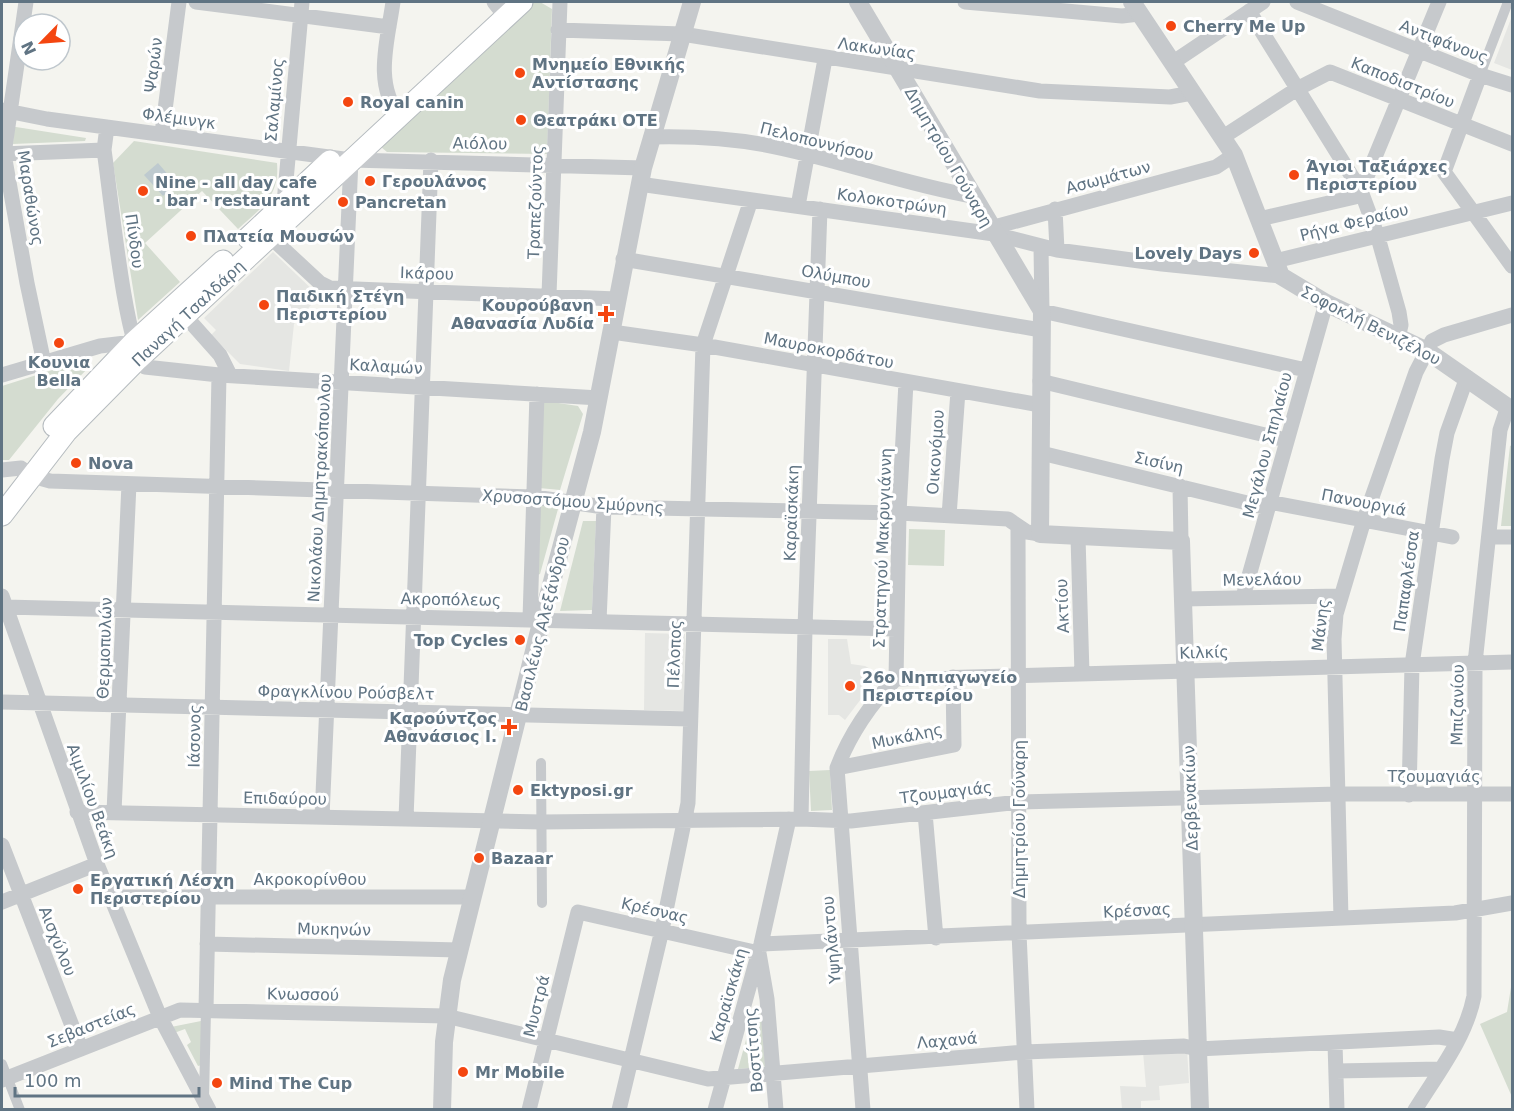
<svg xmlns="http://www.w3.org/2000/svg" width="1514" height="1111" font-family="'DejaVu Sans',sans-serif">
<style>
.built{fill:#e5e6e3}
.green{fill:#d4dcd0}
.water{fill:#becacf}
.lines{fill:none;stroke-linecap:round;stroke-linejoin:round}
.secondary-casing{stroke:#b5bbbf;stroke-width:23}
.pedestrian{stroke:#c6c9cc;stroke-width:10}
.minor{stroke:#c6c9cc;stroke-width:15}
.tertiary{stroke:#c6c9cc;stroke-width:18}
.secondary{stroke:#fff;stroke-width:21}
.poi-dot{fill:#f44610;stroke:#fff;stroke-width:2}
.labels{text-anchor:middle;stroke-width:6;stroke-linejoin:round;paint-order:stroke}
.poi-label{font-size:16px;font-weight:bold;fill:#607483;stroke:#fff;text-anchor:start}
.street-label{font-size:16px;fill:#607483;stroke:#fff}
</style>
<rect width="100%" height="100%" fill="#f4f4ef"/>
<path class="built" d="M1512,16v54l-18,-7z
M273,252l46,44 -25,28 -5,47 -49,-7 -29,-29 5,-5 -12,-12z
M645,633l40,1 -1,77 -40,-1z
M828,639h19l4,25 14,2 15,8 -35,46 -6,-5h-11z
M1187,1049l2,34 -30,3 1,14 -19,1v8h-19l-2,-23 26,1 -3,-35z"/>
<path class="green" d="M529,2h11l12,7 -5,145 -160,-2 -6,-5v-7z
M14,127h2l70,11 -1,3 -72,3z
M134,141l143,22c3,34 -17,46 -39,66l-36,-38 -57,52 35,39 -42,38 -25,-157z
M87,359l4,6 -33,34 -49,61h-7v-74z
M545,401l33,5 5,8 -23,76 -21,-2 1,-84z
M1512,445v81h-11l9,-80z
M540,504h16l2,5 -18,65 -3,1z
M583,521h13l-4,89 -32,1z
M909,529l36,1 -1,36 -36,-1z
M830,770l2,40 -21,1 -2,-40z
M1512,981v116l-32,-73 27,-12z
M754,1011h8l7,55 -31,3z
M201,1021l1,44 -4,1 -11,-21 4,-3 -6,-13 -11,4 -3,-6z"/>
<path class="water" d="M158,163l18,21 -13,12 -19,-21z"/>
<g class="lines">
<g class="secondary-casing">
<path id="secondary" d="M248,238l82,-77
M54,426l80,-84 89,-81
M2,515l64,-83 72,-73 384,-357"/>
</g>
<path class="pedestrian" d="M1480,75l28,-73
M541,763l1,140
M2,1064l18,46
M204,1098l2,-88"/>
<path class="minor" d="M26,2l-22,152 23,129 17,80
M196,2l193,25
M393,2c-5,37 -20,82 7,114
M494,2l12,15
M965,2l157,14 17,-2
M1297,2l183,73 32,10
M1249,11l112,180 16,43 22,78 2,13 -3,13
M558,30l124,4 358,57 130,6 22,-4
M1172,63l91,-61
M1480,75l-36,97 68,94
M2,110l45,9 304,41 292,8
M107,127l-3,23c6,39 21,195 41,217l74,8 380,23
M162,133l17,-131
M651,137c37,-1 77,1 115,8 69,13 136,39 206,51
M1223,137l74,-48 33,-17 182,72
M2,154l102,-4
M639,184l355,50 63,16 105,14 119,12
M284,203l18,-201
M798,206l27,-147
M1055,209l2,41
M1259,219l96,-22 6,-6 78,-189
M264,231l56,52 10,5 287,11
M994,234l4,-8 218,-59 18,-12
M1041,247l1,64 264,59
M623,259l418,71
M1275,261l237,-58
M549,295l11,-293
M179,309l41,46 10,20
M612,332l91,13 337,60
M2,375l98,-29 34,-4
M1040,381l246,59
M1041,453l227,55
M2,470l19,-2 11,8 18,5 484,16 70,10 295,6 109,6 19,13 13,2
M1180,486l1,55
M1269,502l183,35
M949,516l9,-125
M1018,528l1,405 8,177
M1078,537l4,137
M1489,537h23
M2,596l95,268 63,153 49,93
M1243,597l83,-294
M1183,599l158,-3
M5,607l891,22
M530,619l7,-225
M599,621l5,-114
M896,679l616,-17
M2,702l688,17
M837,768l117,-23 -1,-68
M1409,795l3,-130 30,-206 5,-26 20,-56
M77,812l465,10 259,-3 50,2 168,-19 319,-8h174
M114,812l15,-328
M925,813l11,125
M322,817l29,-657
M406,819l25,-659
M801,819l4,-191 15,-419
M2,845l79,204
M110,897h363
M2,902l95,-38
M1341,918l-7,-279 2,-25 28,-94 52,-148 16,-31 12,-6 68,-20
M207,944l252,6
M761,944l694,-31 57,-10
M206,1010l13,-635
M1335,1043l2,67
M1336,1071l104,-2
M2,1080l178,-70 266,6 262,63 316,-27 160,-6 14,3 241,-12 19,3
M529,1110l49,-198 181,41 8,46 9,111
M619,1110l43,-180 26,-127 15,-458 48,-145
M715,1110l46,-166 28,-125
M863,1110l-26,-342c12,-32 34,-66 59,-89l3,-166 7,-131
M1415,1110c22,-36 51,-72 59,-114l1,-333 25,-233 8,-24"/>
<path class="tertiary" d="M858,2l184,309 -2,223 141,7 19,569
M1132,2l102,153 47,121 45,27 101,48 85,59
M442,1110l2,-68 8,-62 90,-361 50,-187 51,-264 49,-166"/>
<use href="#secondary" class="secondary"/>
</g>
<g class="poi-dot">
<circle cx="1171" cy="26" r="6"/>
<circle cx="520" cy="73" r="6"/>
<circle cx="348" cy="102" r="6"/>
<circle cx="521" cy="120" r="6"/>
<circle cx="1294" cy="175" r="6"/>
<circle cx="370" cy="181" r="6"/>
<circle cx="143" cy="191" r="6"/>
<circle cx="343" cy="202" r="6"/>
<circle cx="191" cy="236" r="6"/>
<circle cx="1254" cy="253" r="6"/>
<circle cx="264" cy="305" r="6"/>
<path d="M603 305h6v6h6v6h-6v6h-6v-6h-6v-6h6z"/>
<circle cx="59" cy="343" r="6"/>
<circle cx="76" cy="463" r="6"/>
<circle cx="520" cy="640" r="6"/>
<circle cx="850" cy="686" r="6"/>
<path d="M506 718h6v6h6v6h-6v6h-6v-6h-6v-6h6z"/>
<circle cx="518" cy="790" r="6"/>
<circle cx="479" cy="858" r="6"/>
<circle cx="78" cy="889" r="6"/>
<circle cx="463" cy="1072" r="6"/>
<circle cx="217" cy="1083" r="6"/>
</g>
<g class="labels">
<g class="poi-label">
<text x="1183" y="32">Cherry Me Up</text>
<text x="532" y="70">Μνημείο Εθνικής<tspan x="532" dy="18">Αντίστασης</tspan></text>
<text x="360" y="108">Royal canin</text>
<text x="533" y="126">Θεατράκι ΟΤΕ</text>
<text x="1306" y="172">Άγιοι Ταξιάρχες<tspan x="1306" dy="18">Περιστερίου</tspan></text>
<text x="382" y="187">Γερουλάνος</text>
<text x="155" y="188">Nine - all day cafe<tspan x="155" dy="18">· bar · restaurant</tspan></text>
<text x="355" y="208">Pancretan</text>
<text x="203" y="242">Πλατεία Μουσών</text>
<text x="1242" y="259" text-anchor="end">Lovely Days</text>
<text x="276" y="302">Παιδική Στέγη<tspan x="276" dy="18">Περιστερίου</tspan></text>
<text x="594" y="311" text-anchor="end">Κουρούβανη<tspan x="594" dy="18">Αθανασία Λυδία</tspan></text>
<text x="59" y="368" text-anchor="middle">Κουνια<tspan x="59" dy="18">Bella</tspan></text>
<text x="88" y="469">Nova</text>
<text x="508" y="646" text-anchor="end">Top Cycles</text>
<text x="862" y="683">26ο Νηπιαγωγείο<tspan x="862" dy="18">Περιστερίου</tspan></text>
<text x="497" y="724" text-anchor="end">Καρούντζος<tspan x="497" dy="18">Αθανάσιος Ι.</tspan></text>
<text x="530" y="796">Ektyposi.gr</text>
<text x="491" y="864">Bazaar</text>
<text x="90" y="886">Εργατική Λέσχη<tspan x="90" dy="18">Περιστερίου</tspan></text>
<text x="475" y="1078">Mr Mobile</text>
<text x="229" y="1089">Mind The Cup</text>
</g>
<g class="street-label">
<text transform="translate(1444 41) rotate(21)" y="6">Αντιφάνους</text>
<text transform="translate(877 48) rotate(8)" y="6">Λακωνίας</text>
<text transform="translate(153 65) rotate(-83)" y="6">Ψαρών</text>
<text transform="translate(1403 82) rotate(22)" y="6">Καποδιστρίου</text>
<text transform="translate(274 100) rotate(-85)" y="6">Σαλαμίνος</text>
<text transform="translate(179 118) rotate(8)" y="6">Φλέμινγκ</text>
<text transform="translate(817 141) rotate(14)" y="6">Πελοποννήσου</text>
<text transform="translate(480 143) rotate(1)" y="6">Αιόλου</text>
<text transform="translate(949 157) rotate(60)" y="6">Δημητρίου Γούναρη</text>
<text transform="translate(1108 177) rotate(-15)" y="6">Ασωμάτων</text>
<text transform="translate(31 198) rotate(81)" y="6">Μαραθώνος</text>
<text transform="translate(892 201) rotate(8)" y="6">Κολοκοτρώνη</text>
<text transform="translate(535 202) rotate(-88)" y="6">Τραπεζούντος</text>
<text transform="translate(1354 222) rotate(-14)" y="6">Ρήγα Φεραίου</text>
<text transform="translate(135 241) rotate(82)" y="6">Πίνδου</text>
<text transform="translate(427 273) rotate(2)" y="6">Ικάρου</text>
<text transform="translate(836 276) rotate(10)" y="6">Ολύμπου</text>
<text transform="translate(188 313) rotate(-43)" y="6">Παναγή Τσαλδάρη</text>
<text transform="translate(1371 325) rotate(27)" y="6">Σοφοκλή Βενιζέλου</text>
<text transform="translate(829 350) rotate(11)" y="6">Μαυροκορδάτου</text>
<text transform="translate(386 366) rotate(3)" y="6">Καλαμών</text>
<text transform="translate(1267 445) rotate(-75)" y="6">Μεγάλου Σπηλαίου</text>
<text transform="translate(935 452) rotate(-86)" y="6">Οικονόμου</text>
<text transform="translate(1159 462) rotate(13)" y="6">Σισίνη</text>
<text transform="translate(319 488) rotate(-87)" y="6">Νικολάου Δημητρακόπουλου</text>
<text transform="translate(573 501) rotate(4)" y="6">Χρυσοστόμου Σμύρνης</text>
<text transform="translate(1364 502) rotate(11)" y="6">Πανουργιά</text>
<text transform="translate(791 513) rotate(-88)" y="6">Καραϊσκάκη</text>
<text transform="translate(882 548) rotate(-88)" y="6">Στρατηγού Μακρυγιάννη</text>
<text transform="translate(1262 579) rotate(-1)" y="6">Μενελάου</text>
<text transform="translate(1406 581) rotate(-82)" y="6">Παπαφλέσσα</text>
<text transform="translate(451 599) rotate(1)" y="6">Ακροπόλεως</text>
<text transform="translate(1062 606) rotate(-92)" y="6">Ακτίου</text>
<text transform="translate(542 624) rotate(-76)" y="6">Βασιλέως Αλεξάνδρου</text>
<text transform="translate(1320 625) rotate(-83)" y="6">Μάνης</text>
<text transform="translate(104 648) rotate(-88)" y="6">Θερμοπυλών</text>
<text transform="translate(1204 652) rotate(-2)" y="6">Κιλκίς</text>
<text transform="translate(674 654) rotate(-88)" y="6">Πέλοπος</text>
<text transform="translate(346 692) rotate(1)" y="6">Φραγκλίνου Ρούσβελτ</text>
<text transform="translate(1457 705) rotate(-89)" y="6">Μπιζανίου</text>
<text transform="translate(194 736) rotate(-89)" y="6">Ιάσονος</text>
<text transform="translate(907 736) rotate(-12)" y="6">Μυκάλης</text>
<text x="1434" y="782">Τζουμαγιάς</text>
<text transform="translate(946 792) rotate(-7)" y="6">Τζουμαγιάς</text>
<text transform="translate(285 798) rotate(1)" y="6">Επιδαύρου</text>
<text transform="translate(1190 798) rotate(-92)" y="6">Δερβενακίων</text>
<text transform="translate(93 801) rotate(70)" y="6">Αιμιλίου Βεάκη</text>
<text transform="translate(1019 819) rotate(-90)" y="6">Δημητρίου Γούναρη</text>
<text x="310" y="885">Ακροκορίνθου</text>
<text transform="translate(655 910) rotate(13)" y="6">Κρέσνας</text>
<text transform="translate(1137 910) rotate(-3)" y="6">Κρέσνας</text>
<text transform="translate(334 929) rotate(1)" y="6">Μυκηνών</text>
<text transform="translate(831 940) rotate(-95)" y="6">Υψηλάντου</text>
<text transform="translate(58 941) rotate(68)" y="6">Αισχύλου</text>
<text transform="translate(303 994) rotate(1)" y="6">Κνωσσού</text>
<text transform="translate(728 995) rotate(-74)" y="6">Καραϊσκάκη</text>
<text transform="translate(536 1006) rotate(-76)" y="6">Μυστρά</text>
<text transform="translate(91 1025) rotate(-22)" y="6">Σεβαστείας</text>
<text transform="translate(947 1040) rotate(-5)" y="6">Λαχανά</text>
<text transform="translate(753 1050) rotate(-95)" y="6">Βοστίτσης</text>
</g>
</g>
<rect width="1514" height="1111" fill="none" stroke="#607483" stroke-width="6"/>
<g transform="translate(42 42) rotate(245)"><circle r="28" fill="#ffffff" stroke="#bfc7cd" stroke-width="1.5"/>
<path d="M0-4.5L10 22L0 15L-10 22Z" fill="#f44610"/>
<text y="-9" font-size="16" font-weight="bold" text-anchor="middle" fill="#607483">N</text>
</g>
<path d="M15 1087v9h184v-9" fill="none" stroke="#607483" stroke-width="3"/>
<text x="24" y="1087" font-size="18" fill="#607483" stroke="#ffffff" stroke-width="4.5" paint-order="stroke">100 m</text>
</svg>
